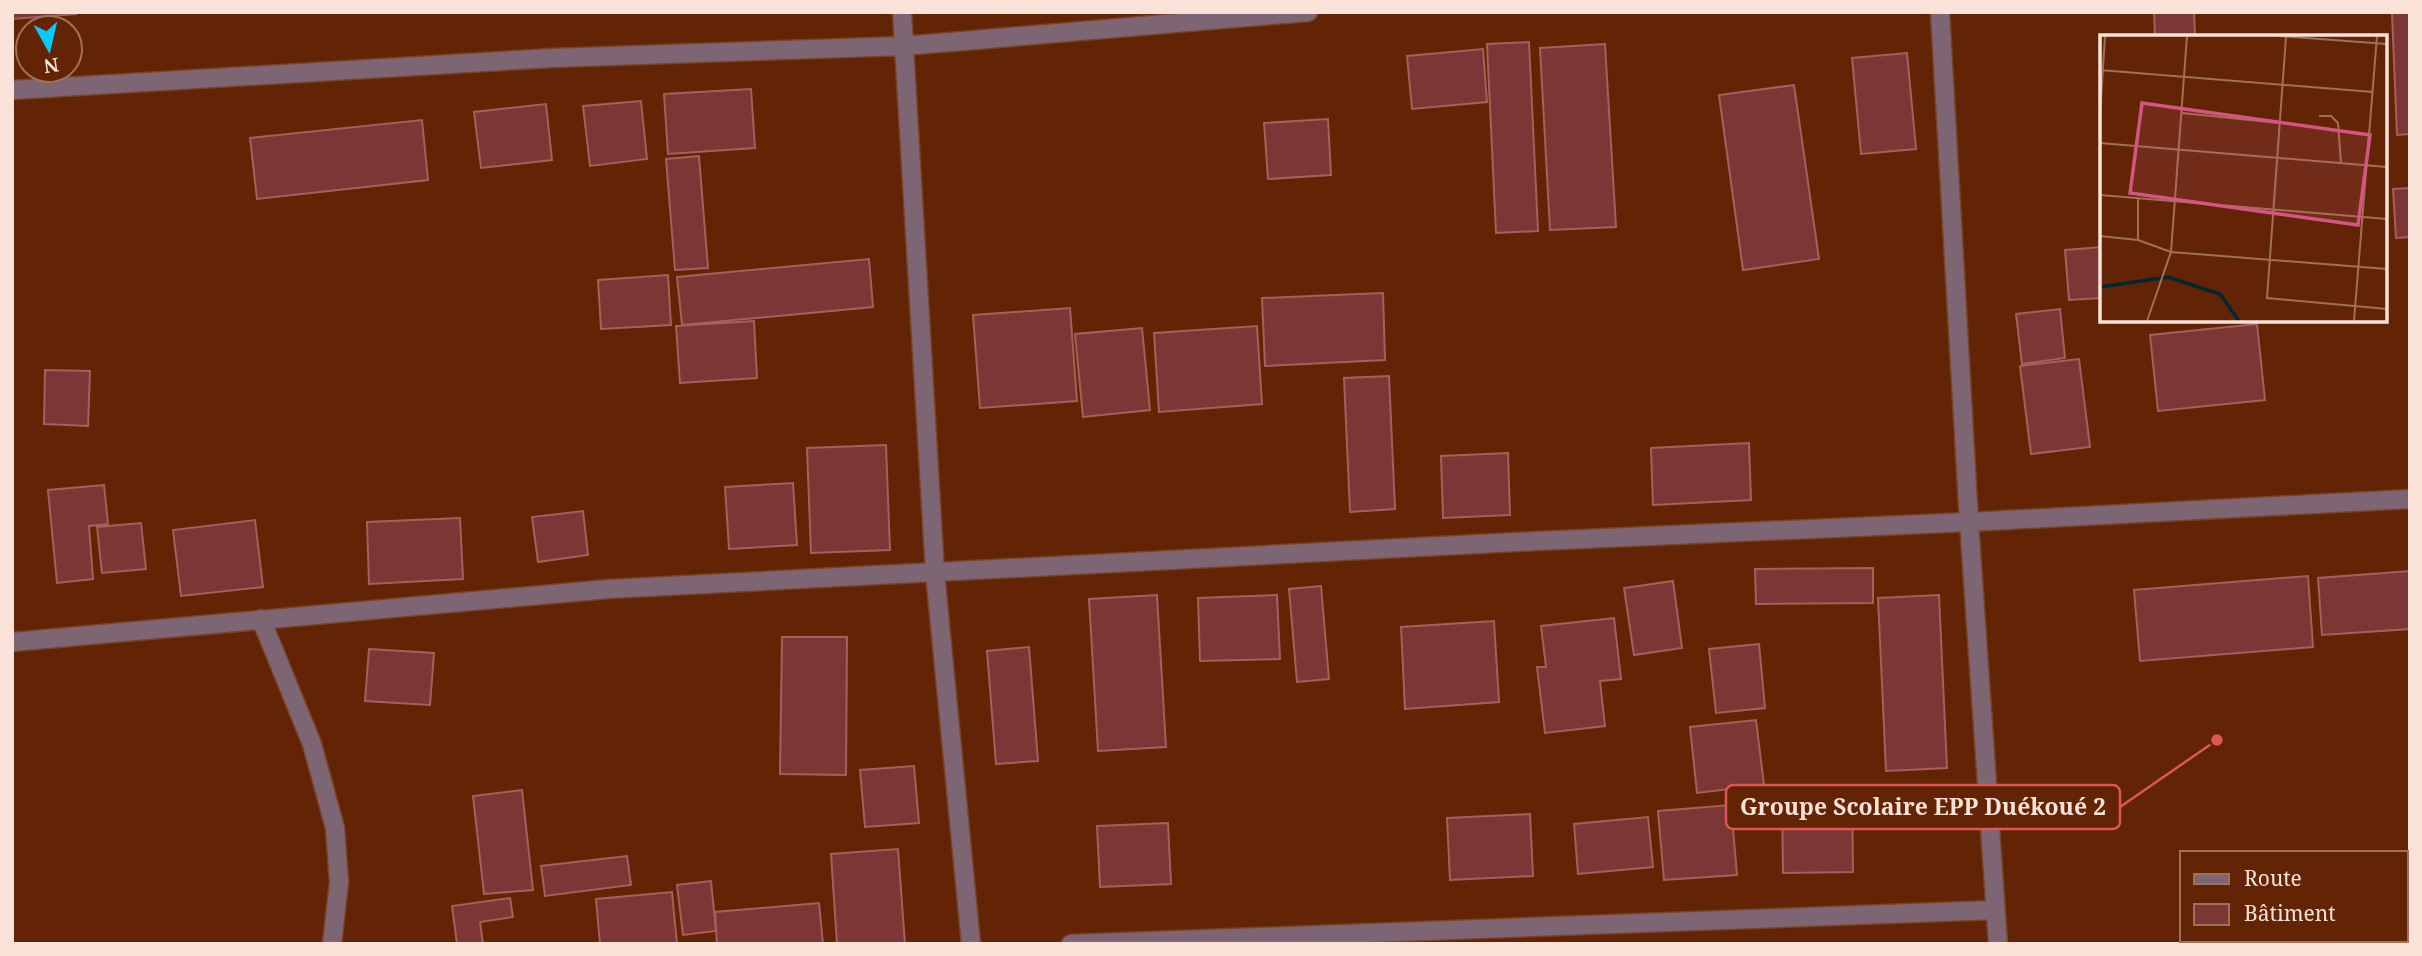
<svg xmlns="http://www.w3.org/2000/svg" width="2422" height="956" font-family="'Noto Serif',serif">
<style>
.building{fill:#7c3635;stroke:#a95e5b;stroke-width:2}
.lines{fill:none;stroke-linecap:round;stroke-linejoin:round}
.street-casing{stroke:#7a4227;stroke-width:21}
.street{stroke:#7d6573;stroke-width:18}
.inset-river{fill:none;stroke:#002834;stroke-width:3.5}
.inset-road{fill:none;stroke:#9f705a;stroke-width:2}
.view{fill:#d35581;fill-opacity:0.15;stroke:#d35581;stroke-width:3.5}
.inset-edge{fill:none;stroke:#fae2d9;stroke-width:3.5}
.leader{fill:none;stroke:#df5654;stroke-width:2.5}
.callout-dot{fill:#df5654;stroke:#622405;stroke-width:2.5}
.callout{fill:#622405;stroke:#df5654;stroke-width:2.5}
.callout-label{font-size:23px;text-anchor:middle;font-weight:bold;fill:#fae2d9}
</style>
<rect width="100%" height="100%" fill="#622405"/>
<path class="building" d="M12,12h64v2l-64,5z
M2154,12h40l1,25h-40z
M2392,13h18v121l-13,1z
M1529,42l9,189 -42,2 -9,-189z
M1605,44l11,183 -66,3 -10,-182z
M1483,49l4,53 -75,7 -5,-53z
M1907,53l9,96 -55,5 -9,-96z
M1794,85l25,174 -76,11 -24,-175z
M751,89l4,59 -87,6 -4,-60z
M641,101l6,58 -57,7 -7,-60z
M546,104l6,56 -71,8 -7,-56z
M1328,119l3,56 -63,4 -4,-56z
M422,120l6,60 -171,19 -7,-61z
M699,156l9,112 -33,2 -9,-111z
M2410,188v49l-14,1 -3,-49z
M2102,247v51l-33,2 -4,-50z
M869,259l4,48 -191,18 -5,-48z
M668,275l3,50 -70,4 -3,-49z
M1383,293l2,67 -120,6 -3,-68z
M1070,308l7,93 -97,7 -7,-93z
M2060,309l5,49 -43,6 -6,-50z
M754,321l3,57 -77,5 -4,-57z
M2257,324l8,76 -107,11 -8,-76z
M1257,326l5,78 -103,8 -5,-79z
M1142,328l8,82 -67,7 -8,-83z
M2079,359l11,88 -59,7 -11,-88z
M45,370l45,1 -2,55 -44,-2z
M1389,376l6,133 -45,3 -6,-134z
M1749,443l2,57 -98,5 -2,-57z
M886,445l4,105 -79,3 -4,-105z
M1508,453l2,62 -67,3 -2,-62z
M793,483l4,62 -68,4 -4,-62z
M104,485l4,39 -19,2 4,53 -36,4 -9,-93z
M583,511l5,44 -50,7 -6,-45z
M460,518l3,61 -94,5 -2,-62z
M255,520l8,67 -82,9 -8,-66z
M141,523l5,46 -44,4 -5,-46z
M1873,568v35l-117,1 -1,-35z
M2410,571v58l-88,6 -4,-57z
M2308,576l5,71 -173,14 -6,-71z
M1673,581l9,67 -48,7 -10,-67z
M1321,586l8,93 -32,3 -8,-93z
M1157,595l9,152 -68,4 -9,-152z
M1277,595l3,64 -80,2 -2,-63z
M1939,595l8,173 -61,3 -8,-173z
M1614,618l7,61 -21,2 5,45 -60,7 -8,-66h9l-5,-41z
M1494,621l5,81 -94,7 -4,-82z
M782,637h65l-1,138 -66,-1z
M1759,644l6,64 -49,5 -7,-64z
M1029,647l9,114 -42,3 -9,-113z
M369,649l65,4 -4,52 -65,-4z
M1756,720l8,65 -67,8 -7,-66z
M914,766l5,57 -54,4 -5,-57z
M522,790l11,100 -49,4 -11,-98z
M1852,792l1,80 -70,1 -1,-79z
M1731,805l6,70 -73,5 -6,-69z
M1530,814l3,62 -83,4 -3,-62z
M1648,817l5,50 -75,7 -4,-50z
M1168,823l3,61 -71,3 -3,-61z
M898,849l7,95h-68l-6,-90z
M627,856l4,29 -86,11 -4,-30z
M711,881l5,50 -33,4 -6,-50z
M672,892l5,52h-77l-4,-45z
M510,898l3,19 -33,5 3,22h-26l-5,-38z
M819,903l4,41h-106l-2,-32z"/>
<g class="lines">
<g class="street-casing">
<path id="street" d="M902,12l33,561 36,371
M1940,12l29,510 29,422
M12,90l540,-32 351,-12 405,-34
M261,619l51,125 23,84 4,54 -7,62
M12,642l597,-53 928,-48 432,-19 441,-23
M1071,944l924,-34"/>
</g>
<use href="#street" class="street"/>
</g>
<g transform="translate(2100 35)">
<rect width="287" height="287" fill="#622405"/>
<path class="inset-river" d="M0,252l68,-10 52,17 19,27"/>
<path class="inset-road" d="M179,1l108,8M186,2l-19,261 120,11M0,35l273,22M82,78l97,10M0,81l5,-80M219,81h12l7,7 3,41M0,108l287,24M0,160l287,24M0,201l38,4 33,12 216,17M38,205v-42M47,286l24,-69 16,-216M254,286l23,-285"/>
<path class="view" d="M42,68l228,32 -12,90 -228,-32z"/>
<rect width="287" height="287" class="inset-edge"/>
</g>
<path class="leader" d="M2217 740L2120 807"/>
<circle class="callout-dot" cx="2217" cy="740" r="7"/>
<rect class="callout" x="1726" y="785" width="394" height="44" rx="7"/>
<g class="callout-label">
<text x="1923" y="815">Groupe Scolaire EPP Duékoué 2</text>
</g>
<rect width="2422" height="956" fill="none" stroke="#fae2d9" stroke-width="28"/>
<rect x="2180" y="851" width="228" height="91" fill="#622405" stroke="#9f705a" stroke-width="2"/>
<rect x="2194" y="874" width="35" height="10" fill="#7d6573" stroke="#9f705a" stroke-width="2"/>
<text x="2244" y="886" font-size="21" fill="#fae2d9">Route</text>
<rect x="2194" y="904" width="35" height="21" fill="#7c3635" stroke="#9f705a" stroke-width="2"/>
<text x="2244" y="921" font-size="21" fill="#fae2d9">Bâtiment</text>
<g transform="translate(49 49) rotate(172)"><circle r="33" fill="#622405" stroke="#9f705a" stroke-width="2"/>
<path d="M0-5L12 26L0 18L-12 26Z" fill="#0acafa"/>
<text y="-10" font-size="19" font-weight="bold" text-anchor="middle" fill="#fae2d9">N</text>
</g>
</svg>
